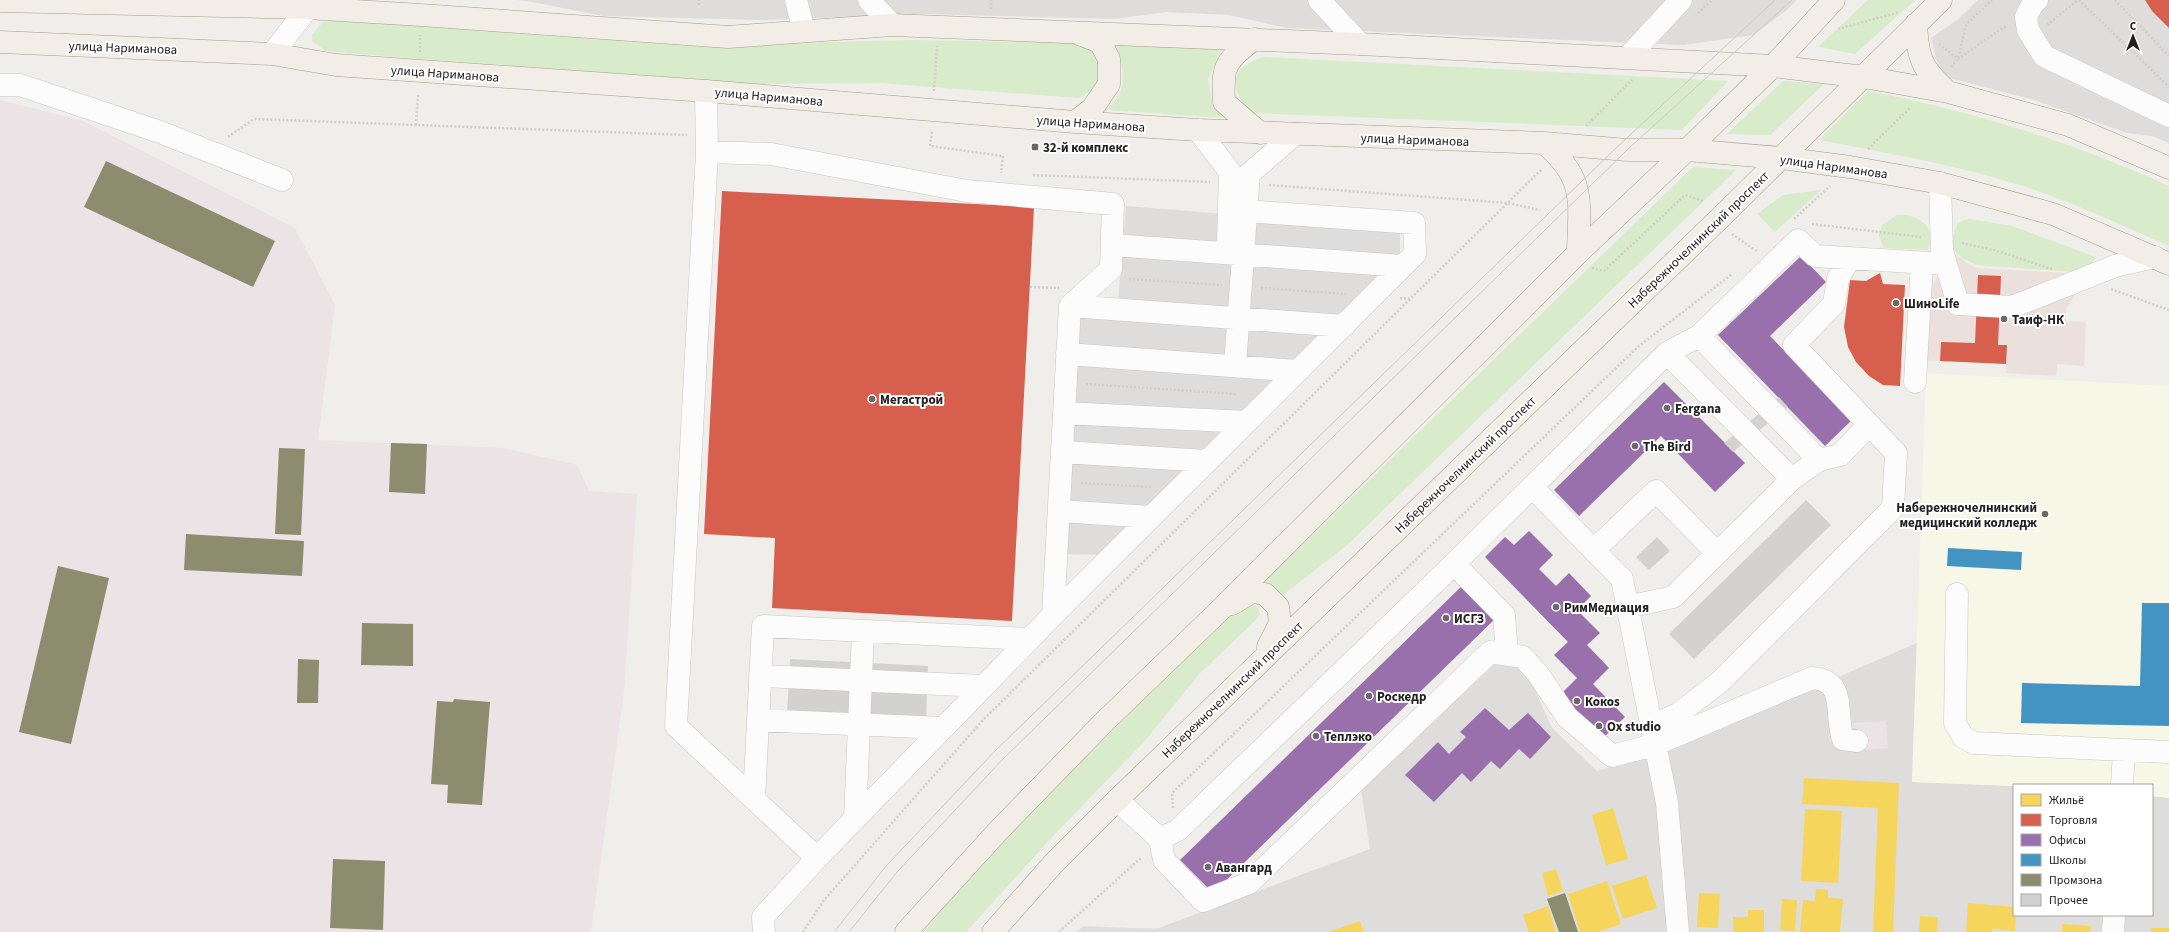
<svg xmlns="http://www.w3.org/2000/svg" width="2169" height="932" font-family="'Source Sans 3',sans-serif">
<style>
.residential{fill:#dedddb}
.commercial{fill:#ece0dc}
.industrial{fill:#ece3e7}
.education{fill:#f6f7e7}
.grass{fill:#d8ebca}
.homes{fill:#f6d55c}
.shops{fill:#d6604d}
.offices{fill:#9970ab}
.schools{fill:#4393c3}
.industry{fill:#8c8c6e}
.building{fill:#d4d2cf}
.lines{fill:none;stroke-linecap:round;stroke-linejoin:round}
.minor-casing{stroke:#c8c8c6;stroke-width:23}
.major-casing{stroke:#a59e86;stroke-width:23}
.path{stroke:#d7ccc8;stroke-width:2.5;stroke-dasharray:2 2;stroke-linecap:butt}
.minor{stroke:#fdfcfc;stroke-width:22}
.major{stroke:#f2eee7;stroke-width:22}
.tram{stroke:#cbcbcb;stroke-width:1}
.poi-dot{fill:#696967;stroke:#fff;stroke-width:1.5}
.labels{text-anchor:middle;stroke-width:4;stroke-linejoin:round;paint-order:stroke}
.street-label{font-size:13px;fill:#212121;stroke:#fff}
.poi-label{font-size:13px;font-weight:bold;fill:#212121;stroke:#fff;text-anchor:start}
</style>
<rect width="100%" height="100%" fill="#efeeea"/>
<path class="residential" d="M515,0h1282l-10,10 -34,25 -69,10 -397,-17 -58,-13 -63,-3 -51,7 -189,-5 -163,6 -160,-4 -76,-15z
M1978,0h191v143l-17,-7 -25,-3 -93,-33 -85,-22 -9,-4 -9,-36 27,-19z
M1126,206l274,22v26l-299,301 -41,-1 13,-242 44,1z
M1917,643l-5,139 102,4v129h138v-119l17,2v134h-1093l8,-6 72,3 214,-80 -9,-59 135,-127 22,1 12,15 22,49 45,43 81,-25z"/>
<path class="commercial" d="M1954,253l13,10 9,5 91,5 8,22 -9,14v12l20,1 -2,44 -27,-2 -1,12 -50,-3v-9l-79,-4 3,-72z"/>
<path class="industrial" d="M0,100l83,21 212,107 40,77 -17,135 186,8 73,17 12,26 48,3 -13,197 -33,241h-591z
M1886,721l2,27 -34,3 -2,-28z"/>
<path class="education" d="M1926,373l243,13v412l-17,-2v-11l-138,1 -102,-4z"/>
<path class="grass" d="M1868,0h47l-60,54 -37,-7z
M333,20l355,26 223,-6 161,3c8,3 17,5 23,11 4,4 5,9 4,15 -1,16 -7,22 -20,29l-200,-15 -117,1 -342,-25 -94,-8 -14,-10v-6l10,-12z
M1114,45l109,1 -15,33 5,28 14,11 -121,-8c22,-19 21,-40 8,-65z
M1263,57l465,24 -46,49 -432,-17c-21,-26 -21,-45 13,-56z
M1783,81l41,3 -54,51 -43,-1z
M1868,91c103,20 205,51 301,95v60c-48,-21 -96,-44 -146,-60 -67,-21 -135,-33 -204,-46z
M1693,167l43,3 -390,376 -67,52c-2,-10 -5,-13 -15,-16z
M1821,190l-46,42 -18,-18 26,-19z
M1897,215c21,-2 42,14 30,35l-43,-2 -5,-12 3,-11z
M1970,219l42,7 84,31 -4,6 -16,9 -99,-7 -15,-7 -10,-10c0,-13 3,-29 18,-29z
M1249,602c7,3 9,5 11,12l-3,5 -57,54 -57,70 -90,93 -87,96h-43c48,-58 100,-111 152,-164 55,-55 110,-109 166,-163z"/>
<path class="homes" d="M1804,778l95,5 -6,149h-20l5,-124 -76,-4z
M1613,808l15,51 -22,6 -14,-50z
M1805,809l37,2 -4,72 -37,-2z
M1556,869l7,22 -15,5 -6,-23z
M1646,875l11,33 -34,11 -11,-33z
M1607,881l14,43 -24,8h-17l-12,-38z
M1816,889l12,1v8l15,1 -3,33h-40l3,-32 12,1z
M1699,893l21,1 -2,34 -21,-1z
M1782,899l15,1 -2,31 -15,-1z
M1968,903l46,4v8h2l-1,16 -23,-2v3h-26z
M1548,906l8,26h-27l-6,-17z
M1748,910h16v22h-31v-15h15z
M1920,916l18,1 -1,15h-18z
M1360,921l4,11h-36z
M2062,924l29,2 -1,6h-28z
M2151,928h18v4h-18z"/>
<path class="shops" d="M2145,0h24v28l-17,-17z
M722,191l312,16 -22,414 -240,-13 3,-70 -71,-4z
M1880,273l3,11 22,1 -5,101 -17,-1 -14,-9 -13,-14 -8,-15 -4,-20 6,-47 16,1z
M1978,275l23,1 -3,69h9l-1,19 -66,-3 1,-19 34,1z"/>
<path class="offices" d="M1801,256l25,26 -56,54 82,84 -27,26 -107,-111z
M1664,382l81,81 -30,29 -54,-56 -82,80 -25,-26z
M1529,531l24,24 -14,14 17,17 13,-13 22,23 -14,14 23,23 -13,12 22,23 -16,16 32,33 -24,23 -43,-43 19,-19 -23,-23 14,-13 -83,-85 20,-20 9,8z
M1464,584l33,33 -284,276 -33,-33z
M1485,708l24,22 19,-17 23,24 -21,22 -11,-10 -19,20 -9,-8 -20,21 -9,-9 -28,29 -29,-27 33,-33 11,12 17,-17 -6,-5z"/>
<path class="schools" d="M1948,548l74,4 -1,18 -74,-4z
M2142,603h27v123l-148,-3 1,-40 118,3z"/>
<path class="industry" d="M106,161l169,80 -22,46 -169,-80z
M391,443l36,1 -2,50 -36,-2z
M279,448l26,1 -4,86 -26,-1z
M186,534l118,7 -2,35 -118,-6z
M58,566l51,12 -38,166 -52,-12z
M362,623l51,1v42l-52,-1z
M298,659l21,1 -1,43h-21z
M454,699l36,3 -8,103 -35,-2 1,-18 -17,-1 6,-83 16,1z
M333,859l52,2 -2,69 -53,-2z
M1565,893l13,39h-19l-12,-33z"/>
<path class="building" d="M1779,397l9,10 -55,45 -9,-9z
M1806,500l25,25 -137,134 -25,-25z
M1657,537l13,14 -21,19 -13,-13z
M790,659l138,7 -2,55 -139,-7z"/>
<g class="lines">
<g class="minor-casing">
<path id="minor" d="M796,0l8,31
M869,0l23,25
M1319,0l41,44
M2037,0l-5,5 -6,12 2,13 16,26 125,60
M272,54l42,-54
M1628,57l53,-57
M0,85h20l140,47 122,48
M706,91l1,61 64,2 196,37 146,13 -2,65 -41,37 -17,309
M1198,130l32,42 -2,72
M707,152l-31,574 141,132
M1940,183l2,68 16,53 54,3 103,-41 40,-9
M1112,245l291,21
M1070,306l274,20
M1699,336l120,124
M1667,353l125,126
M1067,354l231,17
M1235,366l14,-192 46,-40
M1915,382l7,-119
M1064,413l183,9
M1062,452l145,9
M1532,487l90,92 45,224 11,129
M1059,511l92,6
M1594,550l62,-59 61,62
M1454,564l50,51 3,39
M1957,594l-2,129 8,14 11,6 195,9
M1627,607l46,-10 119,-118 27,-19 21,-5 29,-30
M760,676l224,10
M758,720l185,8
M1651,726l27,-12 43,-33 172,-173 3,-55 -102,-108 40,-41 4,-25 11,-20
M2122,785l2,-34
M754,799l9,-173 267,13
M1117,800l43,39 18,-9 276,-266 213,-211 32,-17 99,-96 17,16 131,8
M855,819l8,-188
M1160,839l4,21 39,41 46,-18 241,-231 33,5 15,17 29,43 45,39 42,-11 158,-67c36,2 22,36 31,61l14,2
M764,932l-1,-15 54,-59 236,-243 362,-361 -1,-31 -155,-11
M2113,932l1,-17"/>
</g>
<g class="major-casing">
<path id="major" d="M0,1l306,7 115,7 307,22 164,-12 468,19 413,22 91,11 84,15 120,33 101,43
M1916,24c2,35 5,44 32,68
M1254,39c-29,23 -32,26 -30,63l36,31
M0,42l272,12 64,11 370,26 369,31 123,8 346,13 83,7h60l94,8 69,9 90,16 113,31 116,50
M1075,122l17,-13 17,-25v-25l-9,-17 -21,-8
M1544,143c43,36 35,60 34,110
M1232,604l20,-12 13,2 13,13 2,16 -12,24
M906,932l93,-102 105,-108 111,-107 363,-362 109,-103 86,-84 61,-66
M993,932l61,-69 63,-63 602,-581 222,-219"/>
</g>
<path class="path" d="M2079,0l90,87
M2115,0l54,56
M699,5v-5
M991,9v-9
M1698,13l14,-13
M2047,25l31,-25
M1838,29l61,-17
M1939,44l19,15 46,-32h3
M420,52v-17
M1951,67l7,-8 8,-34 26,-25
M934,91l3,-45
M416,125l2,-30
M1586,126l46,-46
M932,132l-2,14 73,10 -2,17
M228,137l26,-18 433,16
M1868,149l43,-42
M1033,175l177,7
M1269,185l239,18 32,7
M1794,219l36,-33
M1812,224l110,13
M1732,234l26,18
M1962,243l32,7 58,19
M1592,268l12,3 81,-76 18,6
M1129,279l93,6
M1030,287l29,1
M1261,288l85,6
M2111,289l58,21
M1400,298l11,1
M1086,384l150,10
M1081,483l72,4
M1173,808l-1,-15 467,-447 93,-72
M803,932l21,-32 159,-180 559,-551
M1059,932l83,-75"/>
<use href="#minor" class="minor"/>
<use href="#major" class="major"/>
<path class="tram" d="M834,932l53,-67 108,-114 620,-602 160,-149
M849,932l48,-60 105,-112 625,-610 165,-150"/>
</g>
<g class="poi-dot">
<rect x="1031" y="143" width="8" height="8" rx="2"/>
<circle cx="1896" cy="303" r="4"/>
<circle cx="2004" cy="319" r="4"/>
<circle cx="872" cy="399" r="4"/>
<circle cx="1667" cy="408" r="4"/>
<circle cx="1635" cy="446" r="4"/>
<circle cx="2045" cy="514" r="4"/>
<circle cx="1556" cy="607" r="4"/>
<circle cx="1446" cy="618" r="4"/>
<circle cx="1369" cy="696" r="4"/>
<circle cx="1577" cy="701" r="4"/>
<circle cx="1599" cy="726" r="4"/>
<circle cx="1316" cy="736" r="4"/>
<circle cx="1208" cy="867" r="4"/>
</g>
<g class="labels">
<g class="street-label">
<text transform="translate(123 47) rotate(2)" y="5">улица Нариманова</text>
<text transform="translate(445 73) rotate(4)" y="5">улица Нариманова</text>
<text transform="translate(769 96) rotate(5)" y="5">улица Нариманова</text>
<text transform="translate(1091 123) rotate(4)" y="5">улица Нариманова</text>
<text transform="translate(1415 139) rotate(2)" y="5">улица Нариманова</text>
<text transform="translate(1834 166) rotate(8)" y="5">улица Нариманова</text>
<text transform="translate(1698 239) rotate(-44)" y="5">Набережночелнинский проспект</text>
<text transform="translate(1465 464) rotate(-44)" y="5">Набережночелнинский проспект</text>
<text transform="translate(1232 689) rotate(-44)" y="5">Набережночелнинский проспект</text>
</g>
<g class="poi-label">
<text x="1043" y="152">32-й комплекс</text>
<text x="1904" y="308">ШиноLife</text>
<text x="2012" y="324">Таиф-НК</text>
<text x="880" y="404">Мегастрой</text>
<text x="1675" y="413">Fergana</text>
<text x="1643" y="451">The Bird</text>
<text x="2037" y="512" text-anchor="end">Набережночелнинский<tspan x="2037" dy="15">медицинский колледж</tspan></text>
<text x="1564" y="612">РимМедиация</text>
<text x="1454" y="623">ИСГЗ</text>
<text x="1377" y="701">Роскедр</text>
<text x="1585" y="706">Кокоs</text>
<text x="1607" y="731">Ox studio</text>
<text x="1324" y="741">Теплэко</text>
<text x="1216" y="872">Авангард</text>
</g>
</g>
<rect x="2013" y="784" width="140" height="132" fill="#ffffff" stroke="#a6a6a6"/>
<rect x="2021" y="794" width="20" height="12" fill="#f6d55c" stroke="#a6a6a6"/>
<text x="2049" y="804" font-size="12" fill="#212121">Жильё</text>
<rect x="2021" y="814" width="20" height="12" fill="#d6604d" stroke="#a6a6a6"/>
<text x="2049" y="824" font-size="12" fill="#212121">Торговля</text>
<rect x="2021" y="834" width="20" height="12" fill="#9970ab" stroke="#a6a6a6"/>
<text x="2049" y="844" font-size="12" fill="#212121">Офисы</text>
<rect x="2021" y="854" width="20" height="12" fill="#4393c3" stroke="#a6a6a6"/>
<text x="2049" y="864" font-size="12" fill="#212121">Школы</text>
<rect x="2021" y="874" width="20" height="12" fill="#8c8c6e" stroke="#a6a6a6"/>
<text x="2049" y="884" font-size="12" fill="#212121">Промзона</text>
<rect x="2021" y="894" width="20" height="12" fill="#d4d2cf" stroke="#a6a6a6"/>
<text x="2049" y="904" font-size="12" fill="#212121">Прочее</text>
<g transform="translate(2133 36)" stroke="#ffffff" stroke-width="3" paint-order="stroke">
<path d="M0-3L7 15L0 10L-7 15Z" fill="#212121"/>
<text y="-6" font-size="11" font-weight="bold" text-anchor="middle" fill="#212121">С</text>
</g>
</svg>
